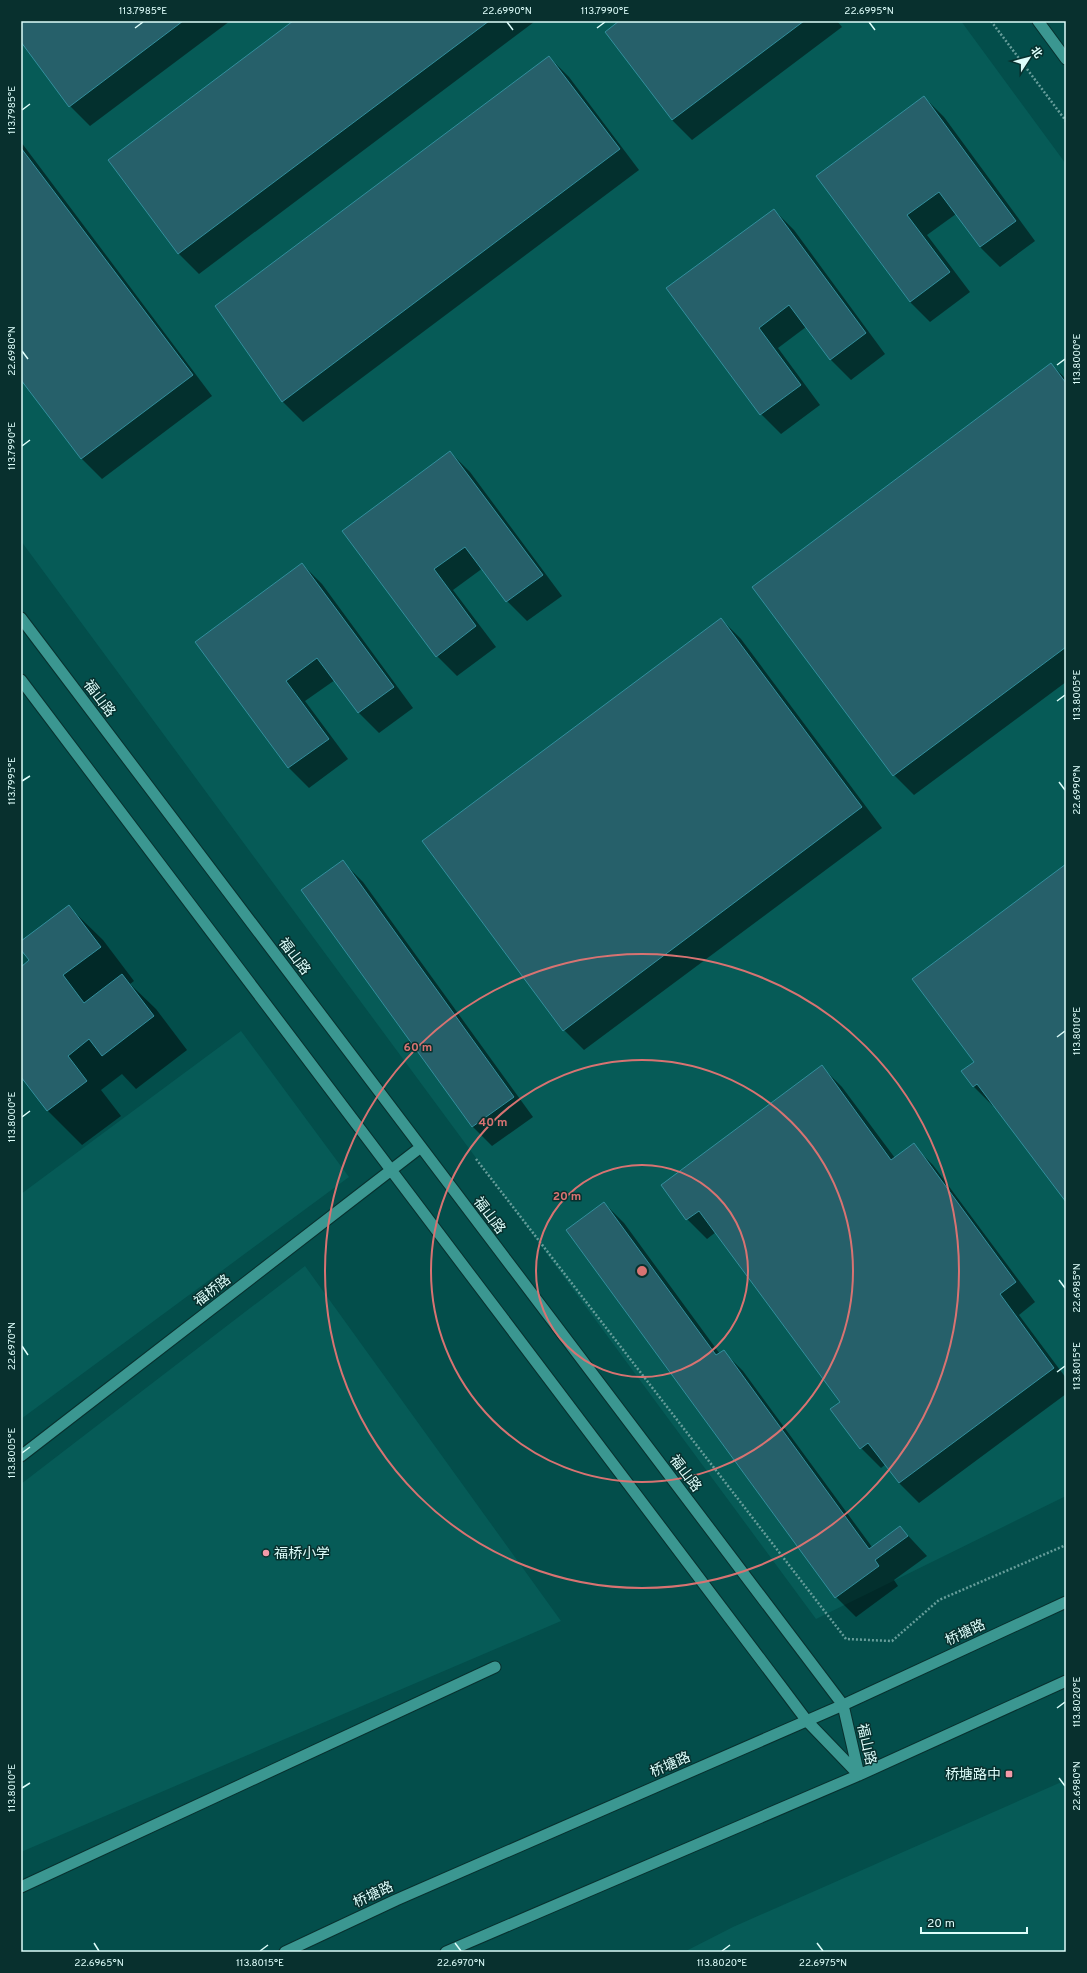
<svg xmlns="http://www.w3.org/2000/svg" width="1087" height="1973" font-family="Overpass,'Noto Sans SC',sans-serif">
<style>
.built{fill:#065b57}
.shadow{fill:#0007}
.building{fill:#26606a;stroke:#338f9d}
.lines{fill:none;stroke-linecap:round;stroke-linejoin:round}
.service-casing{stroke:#08302e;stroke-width:13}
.tertiary-casing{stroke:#08302e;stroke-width:13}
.path{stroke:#679e9b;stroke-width:2.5;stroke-dasharray:2 2;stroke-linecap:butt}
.service{stroke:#3b9791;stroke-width:11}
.tertiary{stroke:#3b9791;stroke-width:11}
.ticks{fill:none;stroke:#ddfdfa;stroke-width:1.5}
.ring{fill:none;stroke:#d87372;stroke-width:2}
.poi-dot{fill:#f39aa8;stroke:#08302e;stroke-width:1.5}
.labels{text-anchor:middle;stroke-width:3;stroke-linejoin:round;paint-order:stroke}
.street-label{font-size:14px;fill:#ddfdfa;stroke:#08302e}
.poi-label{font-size:14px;fill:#ddfdfa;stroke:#08302e;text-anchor:start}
.centre{fill:#d87372;stroke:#08302e;stroke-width:2}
.ring-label{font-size:12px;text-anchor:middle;font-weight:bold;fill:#d87372;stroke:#08302e;stroke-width:3;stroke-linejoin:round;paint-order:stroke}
.neatline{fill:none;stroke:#ddfdfa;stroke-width:1.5}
.ticks-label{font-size:10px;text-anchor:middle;fill:#ddfdfa}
</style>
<rect width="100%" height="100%" fill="#034e4b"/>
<path class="built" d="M21,21h940l105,143v1332l-250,123 -795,-1078z
M241,1031l108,146 -328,242v-225z
M305,1266l256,355 -540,231v-368z
M1066,1780v172h-382l49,-25z"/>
<path class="shadow" d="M21,21h209l-140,105 -20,-20 -49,-65z
M295,21l239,1 -335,252 -20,-20 -70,-93z
M620,21h217l5,6 -150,113 -20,-20z
M549,57l20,20 70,93 -336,252 -20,-20 -67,-96z
M924,97l20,20 91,124 -35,26 -20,-20 -24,-33 -29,21 43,57 -40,30 -20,-20 -93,-126z
M21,142l191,254 -110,83 -20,-20 -61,-80z
M774,210l20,20 91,124 -34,26 -20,-20 -25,-33 -28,21 42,57 -39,29 -20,-20 -93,-125z
M1051,364l15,15v303l-152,113 -20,-20 -140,-188z
M450,452l20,20 92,124 -35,25 -20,-20 -24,-33 -30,22 43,57 -39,29 -20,-20 -93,-125z
M302,564l20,20 91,124 -34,25 -20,-20 -24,-33 -30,21 43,58 -39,29 -20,-20 -93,-126z
M721,619l20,20 141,189 -298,222 -20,-20z
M343,862l20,20 170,235 -41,29 -20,-20z
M1066,866v335l-71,-96 -2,1 -20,-20 3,-24z
M68,906l35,34 31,41 -4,3 26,25 31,41 -51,39 -14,-15 -21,16 20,26 -39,29 -34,-34 -27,-36v-107l9,-7 -9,-12v-7z
M822,1067l20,20 53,71 18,-13 20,20 102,137 -16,13 47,63v16l-147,109 -20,-20 -13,-19 -5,4 -20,-20 -19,-46 -126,-170 -9,7 -20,-20z
M604,1203l20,20 96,131 3,-3 20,20 129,176 28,-20 27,29 -33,24 4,6 -42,31 -20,-20z"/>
<path class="building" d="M21,21h162l-114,86 -48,-65z
M293,21h196l-311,233 -70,-94z
M619,21h185l-132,99 -67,-88z
M549,56l71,93 -338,253 -67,-96z
M924,96l92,125 -36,26 -41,-55 -32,23 43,57 -40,30 -94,-126z
M21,148l172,227 -112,84 -60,-79z
M774,209l92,124 -36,27 -41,-55 -30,23 42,57 -41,30 -94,-127z
M1051,363l15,20v264l-173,129 -141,-189z
M450,451l93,124 -37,27 -41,-55 -31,22 42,57 -40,31 -94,-126z
M302,563l92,124 -36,26 -41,-55 -31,23 43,58 -41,29 -93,-126z
M721,618l141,189 -299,224 -141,-190z
M343,860l171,237 -42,30 -171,-237z
M1066,864v338l-89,-118 -4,3 -12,-16 13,-9 -62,-83z
M69,905l32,42 -38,28 21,28 38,-29 32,42 -52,40 -13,-17 -21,17 19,25 -40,30 -26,-34v-110l8,-7 -8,-10v-9z
M822,1065l69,95 23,-17 102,139 -16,12 54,74 -155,115 -31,-40 -8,6 -30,-40 10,-7 -141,-191 -13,9 -25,-35z
M604,1202l112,153 8,-5 145,199 31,-23 8,10 -33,24 4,6 -44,32 -269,-368z"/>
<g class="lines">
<g class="service-casing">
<path id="service" d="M21,1887l474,-220"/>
</g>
<g class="tertiary-casing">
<path id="tertiary" d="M1038,21l28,38
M21,618l822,1087 16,70
M21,680l759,1005 27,36 52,54
M21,1456l400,-309
M285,1952l111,-52 447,-195 223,-103
M446,1952l413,-177 207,-94"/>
</g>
<path class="path" d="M991,21l75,100
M476,1159l370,480 46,2 47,-41 127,-55"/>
<use href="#service" class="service"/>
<use href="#tertiary" class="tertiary"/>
</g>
<path class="ticks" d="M507,22l6,8M869,22l6,8M135,28l8,-6M597,28l8,-6M22,110l8,-6M22,351l6,8M1057,365l8,-6M22,446l8,-6M1057,701l8,-6M22,781l8,-5M1059,782l6,8M1057,1037l8,-6M22,1117l8,-6M1059,1280l6,8M22,1346l6,9M1057,1372l8,-6M22,1453l8,-6M1057,1708l8,-6M1059,1778l6,8M22,1788l8,-5M94,1943l5,8M455,1943l6,8M817,1943l6,8M260,1951l8,-6M722,1951l8,-6"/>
<g class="ring">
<circle cx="642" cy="1271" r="106"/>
<circle cx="642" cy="1271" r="211"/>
<circle cx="642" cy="1271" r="317"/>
</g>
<g class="poi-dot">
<circle cx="266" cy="1553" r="4"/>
<rect x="1005" y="1770" width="8" height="8" rx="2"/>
</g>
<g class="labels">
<g class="street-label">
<text transform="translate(100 698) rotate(53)" y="5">福山路</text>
<text transform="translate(295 956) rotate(53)" y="5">福山路</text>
<text transform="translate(490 1215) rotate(53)" y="5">福山路</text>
<text transform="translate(212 1290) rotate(-38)" y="5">福桥路</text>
<text transform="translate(686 1473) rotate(53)" y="5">福山路</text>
<text transform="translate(965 1632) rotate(-25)" y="5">桥塘路</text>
<text transform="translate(867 1744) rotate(77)" y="5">福山路</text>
<text transform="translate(670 1764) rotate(-24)" y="5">桥塘路</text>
<text transform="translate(373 1894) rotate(-25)" y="5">桥塘路</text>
</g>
<g class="poi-label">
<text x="274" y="1558">福桥小学</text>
<text x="1001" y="1779" text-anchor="end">桥塘路中</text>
</g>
</g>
<circle cx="642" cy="1271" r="6" class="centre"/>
<g class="ring-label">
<text x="418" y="1051">60 m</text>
<text x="493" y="1126">40 m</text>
<text x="567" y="1200">20 m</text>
</g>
<rect width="1087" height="1973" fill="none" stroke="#08302e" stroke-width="44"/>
<g transform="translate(1029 58) rotate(54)" stroke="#08302e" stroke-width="3" paint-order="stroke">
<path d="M0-3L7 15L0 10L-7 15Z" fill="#ddfdfa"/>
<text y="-6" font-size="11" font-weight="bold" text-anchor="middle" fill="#ddfdfa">北</text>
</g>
<path d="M921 1927v6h106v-6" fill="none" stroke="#ddfdfa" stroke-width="2"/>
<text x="927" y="1927" font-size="12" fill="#ddfdfa" stroke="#08302e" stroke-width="3" paint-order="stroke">20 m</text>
<rect x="22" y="22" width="1043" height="1929" class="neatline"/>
<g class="ticks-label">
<text x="143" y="14">113.7985°E</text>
<text x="507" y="14">22.6990°N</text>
<text x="605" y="14">113.7990°E</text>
<text x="869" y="14">22.6995°N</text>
<text transform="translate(11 110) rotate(-90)" y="4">113.7985°E</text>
<text transform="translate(11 351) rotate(-90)" y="4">22.6980°N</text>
<text transform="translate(1076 359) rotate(-90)" y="4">113.8000°E</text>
<text transform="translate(11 446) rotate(-90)" y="4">113.7990°E</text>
<text transform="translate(1076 695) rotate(-90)" y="4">113.8005°E</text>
<text transform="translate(11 781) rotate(-90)" y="4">113.7995°E</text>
<text transform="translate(1076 790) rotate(-90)" y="4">22.6990°N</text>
<text transform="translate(1076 1031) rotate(-90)" y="4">113.8010°E</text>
<text transform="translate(11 1117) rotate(-90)" y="4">113.8000°E</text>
<text transform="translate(1076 1288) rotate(-90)" y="4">22.6985°N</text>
<text transform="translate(11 1346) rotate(-90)" y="4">22.6970°N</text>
<text transform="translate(1076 1366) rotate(-90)" y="4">113.8015°E</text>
<text transform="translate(11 1453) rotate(-90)" y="4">113.8005°E</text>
<text transform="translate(1076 1702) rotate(-90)" y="4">113.8020°E</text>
<text transform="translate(1076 1786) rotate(-90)" y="4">22.6980°N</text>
<text transform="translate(11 1788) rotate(-90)" y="4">113.8010°E</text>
<text x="99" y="1966">22.6965°N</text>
<text x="260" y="1966">113.8015°E</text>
<text x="461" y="1966">22.6970°N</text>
<text x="722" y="1966">113.8020°E</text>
<text x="823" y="1966">22.6975°N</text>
</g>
</svg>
